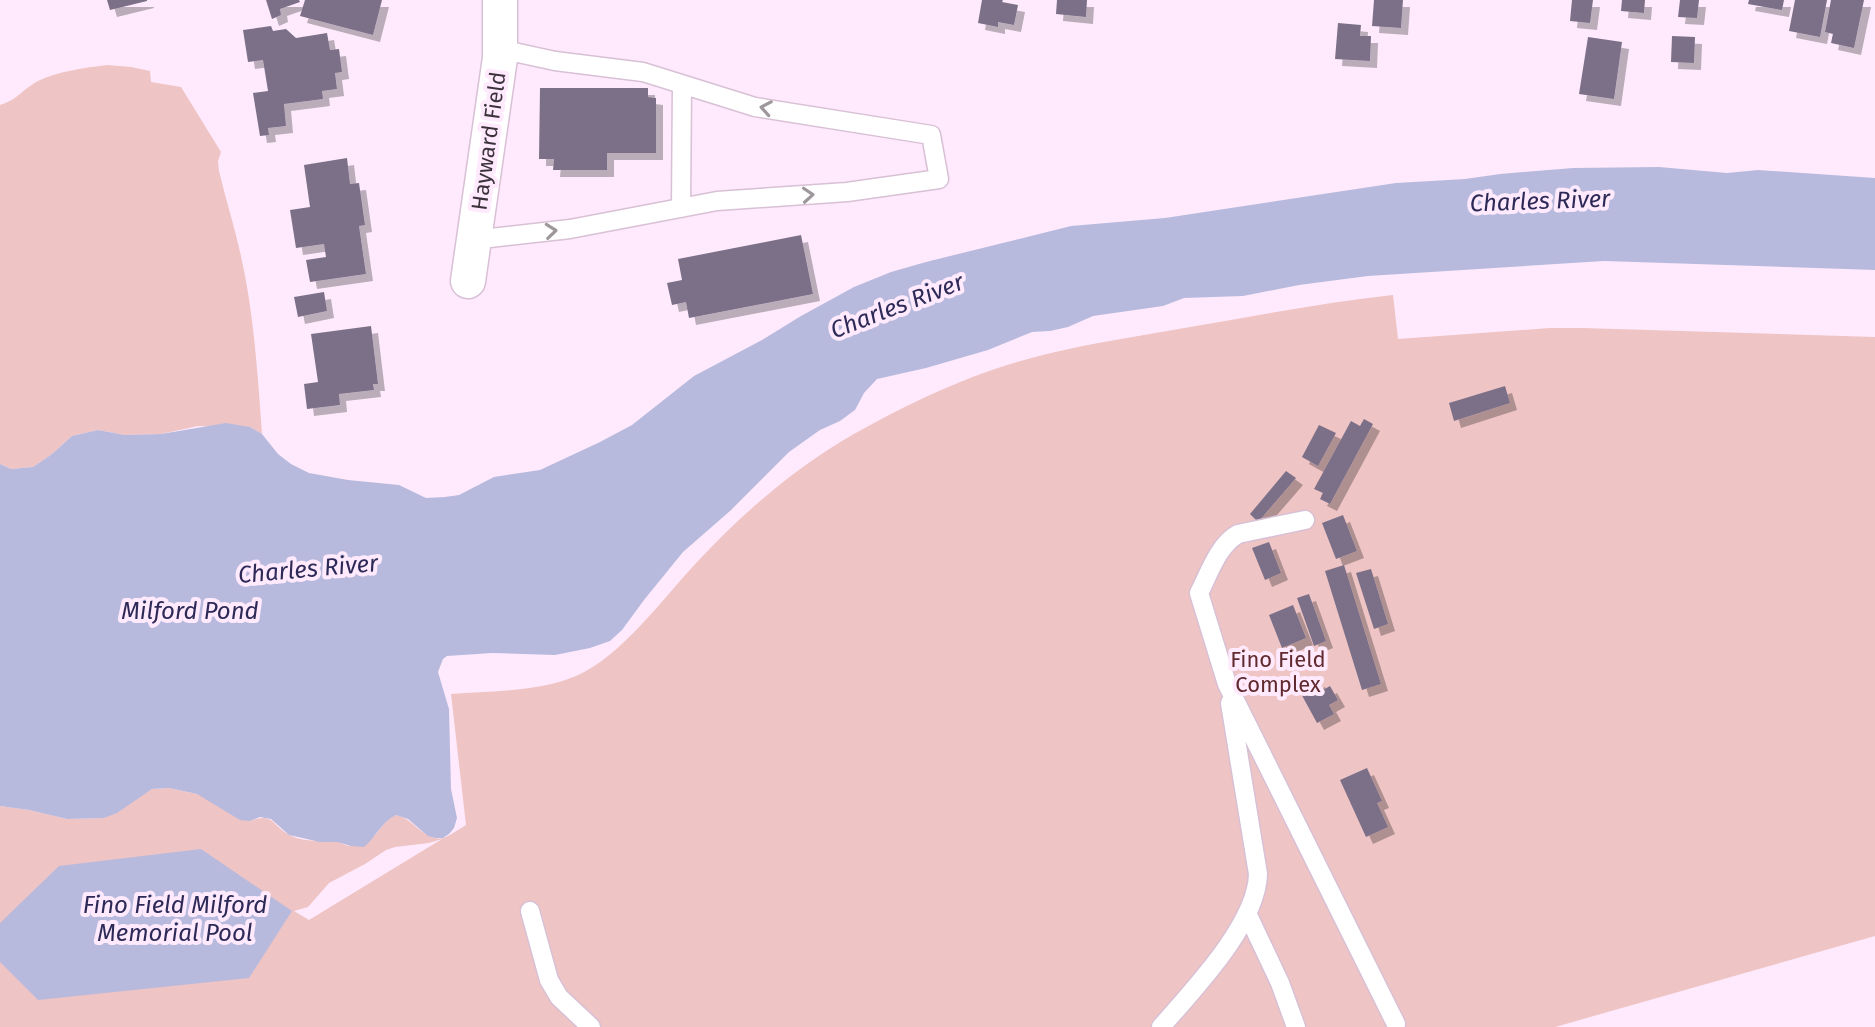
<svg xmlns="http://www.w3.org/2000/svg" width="1875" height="1027" font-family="'Fira Sans',sans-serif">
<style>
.green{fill:#eec4c5;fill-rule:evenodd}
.water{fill:#b8badd}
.building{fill:#7c7088;filter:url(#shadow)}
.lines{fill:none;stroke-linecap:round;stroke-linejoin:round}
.lane-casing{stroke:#d8c0d5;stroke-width:21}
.street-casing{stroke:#d8c0d5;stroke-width:37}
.lane{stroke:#fff;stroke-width:18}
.street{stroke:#fff;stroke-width:34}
.oneway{stroke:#9e989d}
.labels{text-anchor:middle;stroke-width:8;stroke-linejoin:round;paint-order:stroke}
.street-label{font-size:22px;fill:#3c323b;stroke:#feeafc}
.park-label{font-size:22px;fill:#612a2e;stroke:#feeafc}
.water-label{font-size:24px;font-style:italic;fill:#2d2a58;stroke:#feeafc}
</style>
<defs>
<filter id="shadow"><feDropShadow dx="7" dy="7" stdDeviation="0" flood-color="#0004"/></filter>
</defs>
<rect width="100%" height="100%" fill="#feeafc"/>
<path class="green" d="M107,65l24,2 19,4 1,11 30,5 40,65 -3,9 1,10c7,30 17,60 23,90 12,55 16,117 20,173l-12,-7 -52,-1 -37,8 -36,1 -27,-5 -26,6 -20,18 -19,13 -22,2 -11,-5v-359c16,-4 24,-17 38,-24 21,-10 46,-13 69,-16z
M1393,295l5,44 152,-11h33l292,9v599l-320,91h-1555v-221l29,4 38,9 37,-1 48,-29 17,-1 28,6 53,27c23,-9 22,4 38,13 14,9 35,6 50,8 4,1 8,4 12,4 26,1 28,-23 45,-31 18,2 29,27 48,23 7,-2 16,-9 23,-13l-15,-131c40,-3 87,-2 125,-18 45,-19 88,-79 122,-115 42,-45 91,-88 144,-120 63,-37 133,-70 205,-87 49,-12 99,-19 149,-28 65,-11 131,-24 197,-31zM442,839l-133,81 -15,-9 14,-4 21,-24 36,-19 21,-14 9,-3 34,-4z"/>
<path class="water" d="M1659,167l68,6 31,-3 117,8v92l-271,-9 -236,15 -69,9 -56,11 -59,2 -21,8 -70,10 -25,11 -18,4 -18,1 -44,18 -62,18 -49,11 -13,14 -9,17 -15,11 -20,9 -31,22 -59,59 -47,41 -39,48 -22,30 -12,11 -20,7 -35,7 -63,-2 -45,3 -4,3 -5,13 11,37 2,80 6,29 -3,10 -5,6 -6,4h-8l-7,-2 -20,-17 -12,-4c-14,6 -20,22 -32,32l-13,-1 -14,-4h-17l-31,-7 -18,-16 -11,-2 -10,4 -10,-1 -43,-26 -28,-6 -17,1 -35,24 -13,5 -37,1 -38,-9 -29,-4v-342l11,5 22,-2 19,-13 20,-18 26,-6 27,5 36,-1 65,-11 24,4 12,7 16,20 13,10 18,9 39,7 51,5 27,13 19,-1 14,-2 35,-18 46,-7 60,-28 32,-17 62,-49 68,-36 39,-24 53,-29 37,-15 35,-10 145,-36 94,-8 231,-35 69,-4 35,-5 73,-6z
M201,849l91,62 -43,67 -211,22 -38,-38v-39l59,-57z"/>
<path class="building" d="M107,0h40v1l-37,9z
M266,0h33l1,2 -20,7 1,6 -9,4z
M305,0h77l-9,35 -73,-19z
M982,0h21l-1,2 16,3 -4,20 -16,-3v5l-20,-4z
M1057,0h30l-1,17 -30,-3z
M1374,0h29l-2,28 -29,-2z
M1572,0h21l-3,23 -20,-2z
M1622,0h23l-1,13 -23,-2z
M1680,0h19l-2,18 -19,-1z
M1749,0h35l-2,10 -34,-6z
M1795,0h32l-7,37 -31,-6z
M1831,0h33l-10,48 -23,-5 2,-9 -8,-2z
M1338,23l23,2 -1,11h11l-1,25 -35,-2z
M271,26l2,5 13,-2 10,9 31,-5 3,17 9,-1 3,23 -7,1 2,16 -15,2 1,8 -39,5 2,22 -18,2 1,7 -9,1 -7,-43 15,-2 -5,-31 -15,2 -5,-32z
M1672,36l23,1 -1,26 -23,-1z
M1588,37l34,5 -8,57 -35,-5z
M540,88h108v9l8,1v55h-49v17h-54l1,-11h-15z
M347,158l3,26 9,-1 6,42 -6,1 7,48 -56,8 -4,-22 20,-3 -2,-13 -28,4 -6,-38 20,-3 -6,-42z
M801,235l12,59 -124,24 -3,-16 -14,3 -5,-22 15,-3 -4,-21z
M324,292l3,19 -29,6 -4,-20z
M371,326l7,58h-5l1,6 -35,4 1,11 -33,4 -3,-25 14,-2 -7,-48z
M1505,386l5,17 -56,18 -5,-18z
M1364,419l9,5 -43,80 -10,-5 3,-6 -9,-4 37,-68 9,5z
M1319,425l17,8 -18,33 -16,-9z
M1286,471l10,7 -38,44 -8,-8z
M1343,515l14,36 -21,8 -14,-36z
M1269,542l12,31 -16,7 -13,-32z
M1344,565l37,119 -19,6 -37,-119z
M1371,569l17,55 -14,5 -18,-56z
M1309,594l17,47 -12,5 -17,-48z
M1293,605l13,33 -24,10 -13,-33z
M1318,680l5,10 7,-4 8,14 -9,5 5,9 -17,9 -18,-33z
M1367,768l15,33 -5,2 11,24 -22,10 -26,-57z"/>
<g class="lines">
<g class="lane-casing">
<path id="lane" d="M681,208l1,-124
M473,240l97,-11 147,-28 130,-9 92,-13 -8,-44 -176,-28 -112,-35 -88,-11 -55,-12
M1305,520l-67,14c-20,11 -29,40 -39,59l28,91 169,340
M530,911l19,69 10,17 32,30
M1247,913l33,70 16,44
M1161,1027c32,-37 96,-103 97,-153l-28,-171"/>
</g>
<g class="street-casing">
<path id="street" d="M468,281l32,-223v-58"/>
</g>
<use href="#lane" class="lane"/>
<use href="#street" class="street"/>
</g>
<defs><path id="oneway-chevron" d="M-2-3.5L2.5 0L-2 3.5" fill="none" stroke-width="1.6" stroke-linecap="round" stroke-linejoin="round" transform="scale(2)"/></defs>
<g class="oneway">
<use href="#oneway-chevron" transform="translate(766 108) rotate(-170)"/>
<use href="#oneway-chevron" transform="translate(808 195) rotate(-4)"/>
<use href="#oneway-chevron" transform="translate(551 231) rotate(-6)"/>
</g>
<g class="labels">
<g class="street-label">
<text transform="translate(488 141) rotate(-82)" y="8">Hayward Field</text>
</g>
<g class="park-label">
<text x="1278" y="667">Fino Field<tspan x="1278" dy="25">Complex</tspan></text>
</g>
<g class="water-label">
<text transform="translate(1540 201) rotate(-2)" y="8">Charles River</text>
<text transform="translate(897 306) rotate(-21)" y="8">Charles River</text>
<text transform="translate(308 569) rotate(-5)" y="8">Charles River</text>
<text x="190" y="619">Milford Pond</text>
<text x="175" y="913">Fino Field Milford<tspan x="175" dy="28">Memorial Pool</tspan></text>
</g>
</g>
</svg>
